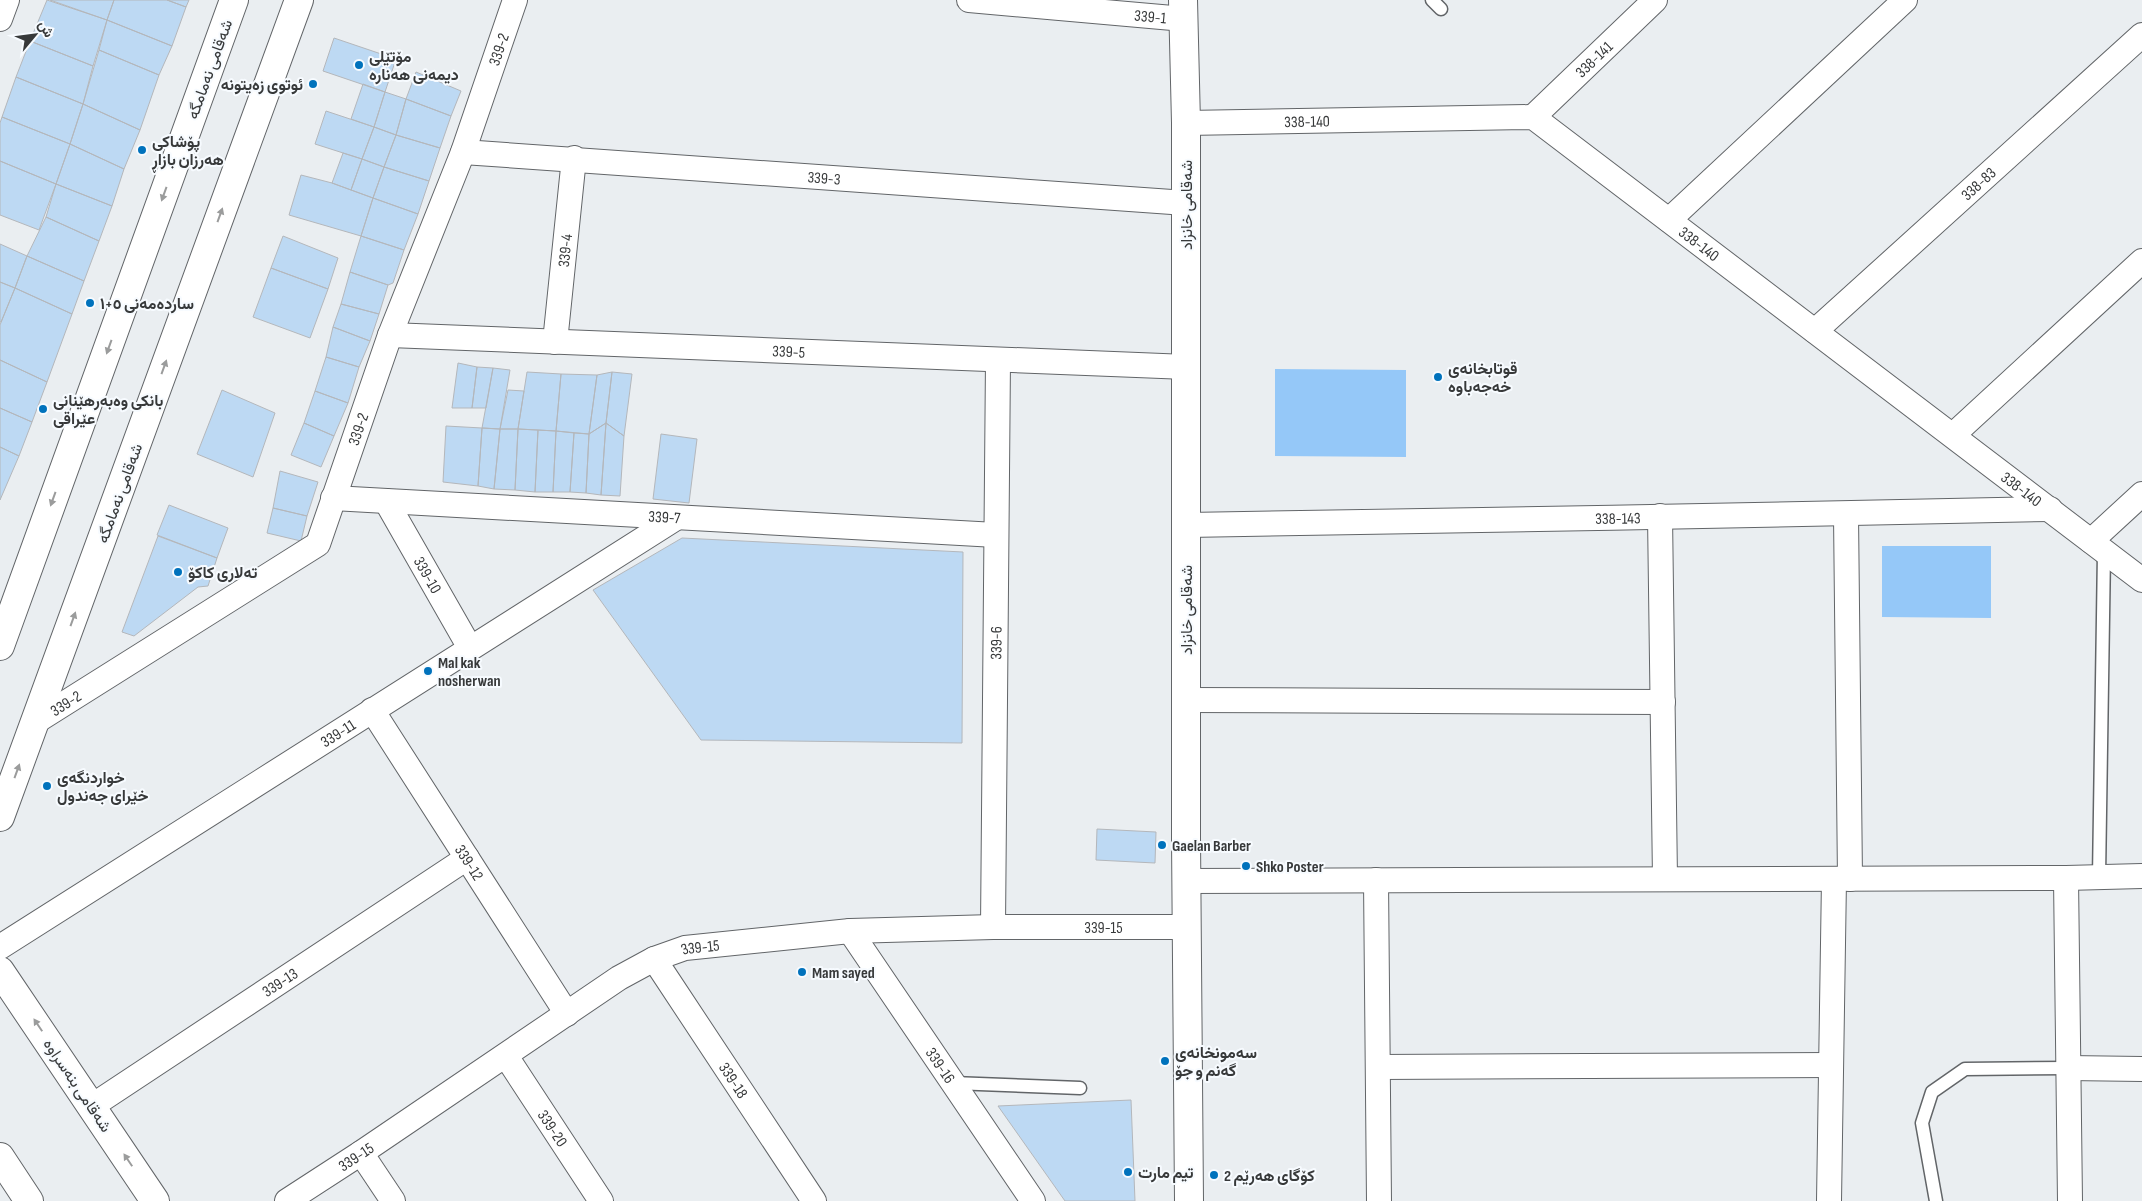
<svg xmlns="http://www.w3.org/2000/svg" width="2142" height="1201" font-family="'Sofia Sans Condensed',Vazirmatn,sans-serif">
<style>
.green{fill:#95c8f8}
.building{fill:#bdd9f3;stroke:#b4b7bb}
.lines{fill:none;stroke-linecap:round;stroke-linejoin:round}
.lane-casing{stroke:#626568;stroke-width:15}
.street-casing{stroke:#626568;stroke-width:26}
.secondary-casing{stroke:#626568;stroke-width:30}
.lane{stroke:#fff;stroke-width:12}
.street{stroke:#fff;stroke-width:24}
.secondary{stroke:#fff;stroke-width:28}
.oneway{fill:#9b9c9c}
.poi-dot{fill:#0072bc;stroke:#f7fbff;stroke-width:2}
.labels{text-anchor:middle;stroke-width:4;stroke-linejoin:round;paint-order:stroke}
.street-label{font-size:16px;fill:#37393a;stroke:#f7fbff}
.poi-label{font-size:16px;font-weight:bold;fill:#37393a;stroke:#f7fbff;text-anchor:start}
</style>
<rect width="100%" height="100%" fill="#eaeef1"/>
<path class="green" d="M1275,369l131,1v87l-131,-1z
M1882,546h109v72l-109,-1z"/>
<path class="building" d="M47,0l60,20 -14,46 -63,-25z
M50,0h64l-7,20z
M114,0h53l19,7 -14,39 -65,-26z
M167,0h22l-3,7z
M107,20l65,26 -13,29 -60,-25z
M334,38l62,21 -11,33 -62,-21z
M30,41l63,25 -10,38 -67,-27z
M99,50l60,25 -19,55 -57,-26z
M416,72l45,19 -10,25 -45,-17z
M16,77l67,27 -13,40 -68,-27z
M363,84l22,8 -11,35 -23,-8z
M385,92l21,7 -10,36 -22,-8z
M406,99l45,17 -11,32 -44,-13z
M83,104l57,26 -16,39 -54,-25z
M326,111l48,16 -12,32 -47,-15z
M2,117l68,27 -14,40 -56,-23v-38z
M374,127l22,8 -12,32 -22,-8z
M396,135l44,13 -11,33 -45,-14z
M70,144l54,25 -12,37 -56,-22z
M343,153l19,6 -11,31 -19,-7z
M362,159l22,8 -11,31 -22,-8z
M0,161l56,23 -17,46 -39,-15z
M384,167l45,14 -11,33 -45,-16z
M301,175l31,8 41,15 -12,38 -72,-21z
M56,184l56,22 -13,35 -53,-24z
M373,198l45,16 -14,36 -43,-14z
M46,217l53,24 -15,40 -57,-25z
M283,236l55,22 -10,31 -57,-21z
M361,236l43,14 -11,33 -5,2 -38,-13z
M0,244l27,12 -12,32 -15,-6z
M27,256l57,25 -12,33 -57,-26z
M271,268l57,21 -18,49 -57,-21z
M350,272l38,13 -9,29 -38,-10z
M0,282l15,6 -14,34h-1z
M15,288l57,26 -25,68 -47,-22v-35z
M341,304l38,10 -9,27 -37,-14z
M333,327l37,14 -11,26 -33,-10z
M326,357l33,10 -11,36 -33,-12z
M0,360l47,22 -15,40 -32,-14z
M458,363l19,4 -5,41h-20z
M477,367l16,1 -7,40h-14z
M493,368l17,2 -10,59 -18,-1z
M527,372l34,2 -5,57 -38,-2z
M612,372l-6,51 -17,11 8,-59z
M612,372l20,2 -8,62 -18,-13z
M561,374l36,1 -8,59 -33,-3z
M222,390l53,23 -22,64 -56,-23z
M508,390l16,1 -6,38h-18z
M315,391l33,12 -14,33 -30,-13z
M0,408l32,14 -13,34 -19,-9z
M304,423l30,13 -13,31 -30,-12z
M606,423l-5,72 -15,-2 3,-59z
M606,423l18,13 -4,60 -19,-1z
M446,426l36,2 -4,58 -35,-4z
M482,428l18,1 -6,60 -16,-3z
M500,429h18l-3,61 -21,-1z
M518,429l20,1 -3,62 -20,-2z
M538,430l18,1 -3,61h-18z
M556,431l18,2 -4,59h-17z
M574,433l15,1 -3,59 -16,-1z
M661,434l36,5 -8,64 -36,-4z
M0,447l19,9 -19,44z
M280,471l38,11 -11,34 -34,-8z
M169,505l59,23 -11,30 -60,-23z
M273,508l34,8 -6,25 -34,-8z
M158,536l59,22 -9,28 -10,1 -64,49 -12,-4z
M682,538l281,14 -1,191 -261,-3 -108,-150z
M1097,829l59,3 -1,31 -59,-3z
M1131,1100l4,101h-70l-67,-95z"/>
<g class="lines">
<g class="lane-casing">
<path id="lane" d="M1432,0l9,9
M2099,877l5,-325
M953,1083l127,5
M1936,1201l-14,-78 10,-31 33,-23 103,-1"/>
</g>
<g class="street-casing">
<g id="street">
<path id="s1" d="M969,0l215,19"/>
<path d="M0,19l7,-19"/>
<path id="s2" d="M1533,117l122,-117"/>
<path id="s3" d="M1186,123l347,-6 609,463"/>
<path id="s4" d="M463,152l723,51"/>
<path d="M1669,220l236,-220"/>
<path id="s5" d="M1815,331l327,-296"/>
<path id="s6" d="M390,335l797,32"/>
<path id="s7" d="M555,342l19,-184"/>
<path d="M1953,435l189,-174"/>
<path id="s8" d="M333,498l663,37"/>
<path id="s9" d="M386,501l84,147"/>
<path d="M1846,515l4,364"/>
<path d="M1660,516l5,363"/>
<path id="s10" d="M1187,525c288,-6 575,-8 863,-16"/>
<path d="M2091,541l51,-47"/>
<path d="M1186,700l477,2"/>
<path id="s11" d="M372,710l195,304"/>
<path id="s12" d="M35,722l283,-178 72,-209 73,-183 52,-152"/>
<path d="M2066,878l4,323"/>
<path d="M1376,880l3,321"/>
<path d="M1186,881l880,-3 76,-2"/>
<path id="s13" d="M993,927l5,-567"/>
<path id="s14" d="M850,931l183,270"/>
<path id="s15" d="M0,947l676,-429"/>
<path id="s16" d="M654,959l160,242"/>
<path id="s17" d="M506,1056l95,145"/>
<path d="M1378,1067l453,-2"/>
<path d="M2068,1068l74,1"/>
<path id="s18" d="M92,1106l375,-248"/>
<path d="M361,1153l32,48"/>
<path id="s19" d="M287,1201l74,-48 258,-175 35,-19 31,-11 165,-17 143,-4h194"/>
<path d="M1829,1201l5,-322"/>
</g>
</g>
<g class="secondary-casing">
<path id="secondary" d="M1183,0l3,123v716l3,362
M0,646l234,-646
M0,817l299,-817
M0,971l155,230
M0,1157l29,44"/>
</g>
<use href="#lane" class="lane"/>
<use href="#street" class="street"/>
<use href="#secondary" class="secondary"/>
</g>
<defs><path id="oneway-solid" d="M-6-.8H1V-3.2L6.5 0L1 3.2V.8H-6Z" transform="scale(1.25)"/></defs>
<g class="oneway">
<use href="#oneway-solid" transform="translate(164 194) rotate(110)"/>
<use href="#oneway-solid" transform="translate(220 215) rotate(-70)"/>
<use href="#oneway-solid" transform="translate(109 347) rotate(110)"/>
<use href="#oneway-solid" transform="translate(164 367) rotate(-70)"/>
<use href="#oneway-solid" transform="translate(53 499) rotate(110)"/>
<use href="#oneway-solid" transform="translate(73 619) rotate(-70)"/>
<use href="#oneway-solid" transform="translate(17 771) rotate(-70)"/>
<use href="#oneway-solid" transform="translate(38 1025) rotate(-124)"/>
<use href="#oneway-solid" transform="translate(128 1160) rotate(-124)"/>
</g>
<g class="poi-dot">
<circle cx="359" cy="65" r="5"/>
<circle cx="313" cy="84" r="5"/>
<circle cx="142" cy="150" r="5"/>
<circle cx="90" cy="303" r="5"/>
<circle cx="1438" cy="377" r="5"/>
<circle cx="43" cy="409" r="5"/>
<circle cx="178" cy="572" r="5"/>
<circle cx="428" cy="671" r="5"/>
<circle cx="47" cy="786" r="5"/>
<circle cx="1162" cy="845" r="5"/>
<circle cx="1246" cy="866" r="5"/>
<circle cx="802" cy="972" r="5"/>
<circle cx="1165" cy="1061" r="5"/>
<circle cx="1128" cy="1172" r="5"/>
<circle cx="1214" cy="1175" r="5"/>
</g>
<g class="labels">
<g class="street-label">
<text dy="6" stroke="none"><textPath href="#s1" startOffset="182">339-1</textPath></text>
<text dy="6" stroke="none"><textPath href="#s12" startOffset="861">339-2</textPath></text>
<text dy="6" stroke="none"><textPath href="#s2" startOffset="84">338-141</textPath></text>
<text transform="translate(209 69) rotate(-70)" y="6">شەقامی نەمامگە</text>
<text dy="6" stroke="none"><textPath href="#s3" startOffset="121">338-140</textPath></text>
<text dy="6" stroke="none"><textPath href="#s4" startOffset="362">339-3</textPath></text>
<text dy="6" stroke="none"><textPath href="#s5" startOffset="220">338-83</textPath></text>
<text transform="translate(1186 205) rotate(-90)" y="6">شەقامی خانزاد</text>
<text dy="6" stroke="none"><textPath href="#s3" startOffset="556">338-140</textPath></text>
<text dy="6" stroke="none"><textPath href="#s7" startOffset="92">339-4</textPath></text>
<text dy="6" stroke="none"><textPath href="#s6" startOffset="399">339-5</textPath></text>
<text dy="6" stroke="none"><textPath href="#s12" startOffset="456">339-2</textPath></text>
<text dy="6" stroke="none"><textPath href="#s3" startOffset="961">338-140</textPath></text>
<text transform="translate(119 493) rotate(-70)" y="6">شەقامی نەمامگە</text>
<text dy="6" stroke="none"><textPath href="#s8" startOffset="332">339-7</textPath></text>
<text dy="6" stroke="none"><textPath href="#s10" startOffset="431">338-143</textPath></text>
<text dy="6" stroke="none"><textPath href="#s9" startOffset="85">339-10</textPath></text>
<text transform="translate(1186 610) rotate(-90)" y="6">شەقامی خانزاد</text>
<text dy="6" stroke="none"><textPath href="#s13" startOffset="284">339-6</textPath></text>
<text dy="6" stroke="none"><textPath href="#s12" startOffset="36">339-2</textPath></text>
<text dy="6" stroke="none"><textPath href="#s15" startOffset="400">339-11</textPath></text>
<text dy="6" stroke="none"><textPath href="#s11" startOffset="181">339-12</textPath></text>
<text dy="6" stroke="none"><textPath href="#s19" startOffset="892">339-15</textPath></text>
<text dy="6" stroke="none"><textPath href="#s19" startOffset="488">339-15</textPath></text>
<text dy="6" stroke="none"><textPath href="#s18" startOffset="225">339-13</textPath></text>
<text dy="6" stroke="none"><textPath href="#s14" startOffset="162">339-16</textPath></text>
<text dy="6" stroke="none"><textPath href="#s16" startOffset="145">339-18</textPath></text>
<text transform="translate(78 1085) rotate(56)" y="6">شەقامی بنەسراوە</text>
<text dy="6" stroke="none"><textPath href="#s17" startOffset="86">339-20</textPath></text>
<text dy="6" stroke="none"><textPath href="#s19" startOffset="82">339-15</textPath></text>
</g>
<g class="poi-label">
<text x="369" y="62">مۆتێلی<tspan x="369" dy="18">دیمەنی هەنارە</tspan></text>
<text x="303" y="90" text-anchor="end">ئوتوی زەیتونە</text>
<text x="152" y="147">پۆشاکی<tspan x="152" dy="18">هەرزان بازاڕ</tspan></text>
<text x="100" y="309">ساردەمەنی ٥+١</text>
<text x="1448" y="374">قوتابخانەی<tspan x="1448" dy="18">خەجەباوە</tspan></text>
<text x="53" y="406">بانکی وەبەرهێنانی<tspan x="53" dy="18">عێراقی</tspan></text>
<text x="188" y="578">تەلاری کاکۆ</text>
<text x="438" y="668">Mal kak<tspan x="438" dy="18">nosherwan</tspan></text>
<text x="57" y="783">خواردنگەی<tspan x="57" dy="18">خێرای جەندول</tspan></text>
<text x="1172" y="851">Gaelan Barber</text>
<text x="1256" y="872">Shko Poster</text>
<text x="812" y="978">Mam sayed</text>
<text x="1175" y="1058">سەمونخانەی<tspan x="1175" dy="18">گەنم و جۆ</tspan></text>
<text x="1138" y="1178">تيم مارت</text>
<text x="1224" y="1181">کۆگای هەرێم 2</text>
</g>
</g>
<g transform="translate(35 35) rotate(61)" stroke="#f7fbff" stroke-width="4" paint-order="stroke">
<path d="M0-4L9 19L0 12L-9 19Z" fill="#37393a"/>
<text y="-8" font-size="14" font-weight="bold" text-anchor="middle" fill="#37393a">ش</text>
</g>
</svg>
